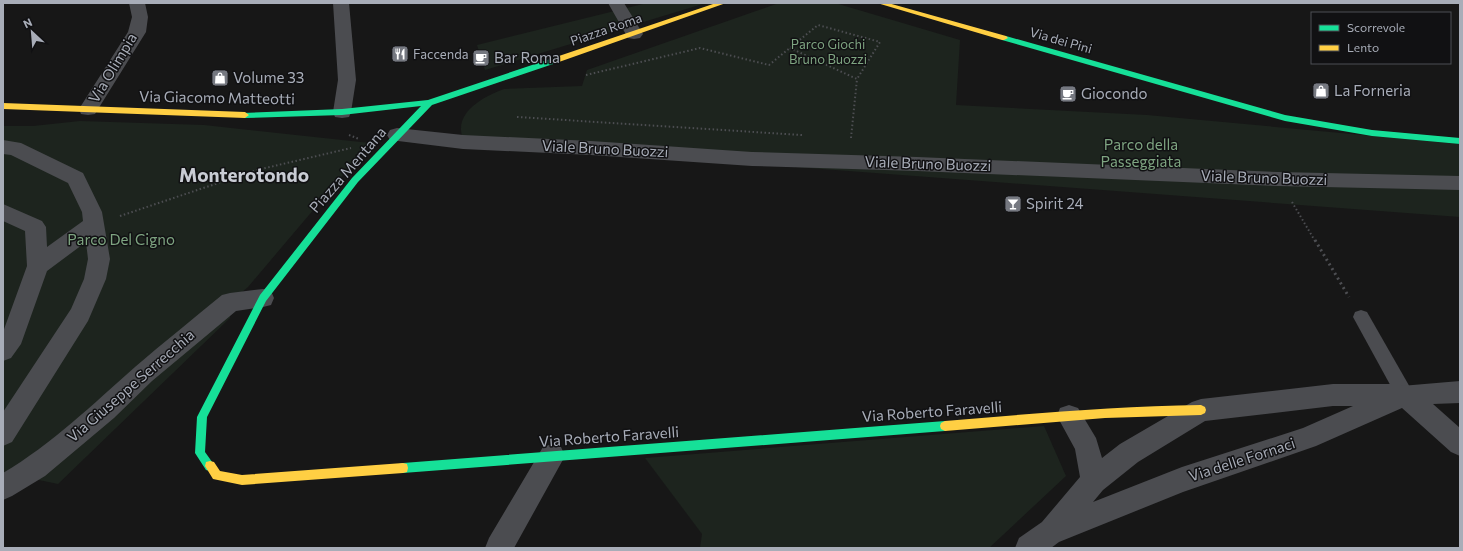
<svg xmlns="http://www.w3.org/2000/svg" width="1463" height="551" font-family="Commissioner,sans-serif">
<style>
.green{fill:#1d241e}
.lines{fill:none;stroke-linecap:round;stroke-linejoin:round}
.path-far1{stroke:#4d4e52;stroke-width:2;stroke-dasharray:1.5 2.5;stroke-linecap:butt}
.path{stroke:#4d4e52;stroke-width:3;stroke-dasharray:2 3.5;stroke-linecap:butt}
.lane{fill:#4b4c50;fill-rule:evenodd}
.street{fill:#4b4c50;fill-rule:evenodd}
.fast{fill:#16e098;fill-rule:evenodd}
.slow{fill:#ffcf43;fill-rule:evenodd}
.labels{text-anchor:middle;stroke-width:3;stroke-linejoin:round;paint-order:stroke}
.far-street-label{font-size:13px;fill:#a8adb8;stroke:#111113}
.far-park-label{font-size:13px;fill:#7ea481;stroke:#111113}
.far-poi-label{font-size:13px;fill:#a8adb8;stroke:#111113;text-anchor:start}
.poi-label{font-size:15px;fill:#a8adb8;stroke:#111113;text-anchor:start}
.street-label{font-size:15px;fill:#a8adb8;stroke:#111113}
.park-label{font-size:15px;fill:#7ea481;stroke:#111113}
.district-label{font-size:19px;font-weight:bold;fill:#c9ccd4;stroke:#111113}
</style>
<rect width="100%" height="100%" fill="#171717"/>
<path class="green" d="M647,3h59l-221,67 -8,-25z
M779,3h56l125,37 -4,65 191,10 313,29v73l-997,-75c0,-4 -2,-9 -2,-12 -1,-22 27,-35 43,-41l78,-3 5,-16z
M80,121l124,4 166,18 -122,144 -195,165 -50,33v-359h30z
M230,306v12l-172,166 -24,-5z
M1044,426l22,50 -77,72h-289l2,-14 -57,-76z"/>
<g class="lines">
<path class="path-far1" d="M586,75l114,-27 69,17 49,-40 62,17 -23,37 -67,-31
M517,117l285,18
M349,135l10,4
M851,138l6,-59
M1292,202l23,39
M120,216l137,-46 94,-22"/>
<path class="path" d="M1315,240l34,57"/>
<path class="lane" d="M1361,310l6,2 44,77 3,6 -3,6 -6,2 -6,-2 -46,-84 2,-5z"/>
<path class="street" d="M129,3h16l3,14 -2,15 -51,82 -7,1 -7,-1 -2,-5 49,-77 4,-15z
M333,3h16l7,77 -5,32 -2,5 -7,1 -7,-1 -2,-5 5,-32z
M608,3h16l19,31 -3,4 -6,1 -6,-1z
M397,128l66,7 128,6 161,11 165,5 361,15 182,4v14l-182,-4 -361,-15 -165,-5 -161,-11 -128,-6 -73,-9 -3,-5 3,-5z
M3,140l18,3 62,30 19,39 8,47 -4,20 -18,42 -76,121 -9,4v-34l68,-103 13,-30 4,-20 -2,-17 -39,29 -26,73 -10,14 -8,3v-29l24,-66 -2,-35 -22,-10v-17l39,17 4,6 1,20 36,-26 -1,-9 -14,-29 -57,-28 -8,-1z
M263,289l8,2 3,7 -3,7 -8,2 -27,4 -84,70 -38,37 -69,58 -33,20 -9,4v-27c49,-29 90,-69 132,-106 29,-25 58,-48 87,-72l8,-2z
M1460,381v22l-27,1 27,24v28l-9,-4 -49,-44 -86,38 -133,46 -124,50 -8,6h-36l4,-10 23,-16 38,-45 -5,-28 -18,-33 3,-8 9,-3 9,3 18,30 6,20 18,-14 72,-42 9,-3 132,-15h64l4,2zM1333,406h20l-50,22 -121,39 -89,35 10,-12 35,-28 67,-41z
M552,444l9,3 4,9 -51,92h-29l4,-10 54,-91z"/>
<path class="fast" d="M1002,36h4l279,79 87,15 88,8v6l-88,-8 -87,-15 -283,-81z
M553,58h3l4,2 -1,2 -127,43 -74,77 -92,119 -59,116 -2,35 10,14 -1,4 -4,1 -4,-1 -11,-17 2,-36 63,-122 92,-117 69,-72 -79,9 -97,3 -3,-1v-4l100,-4 86,-9z
M945,421l4,2 1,3 -1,3 -4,2 -542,42 -4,-1 -1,-4 1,-4 4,-1z"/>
<path class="slow" d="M716,3h10l-167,59h-3l-4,-2 1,-2z
M877,3h11l118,33 2,2 -4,2h-2z
M3,103l242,9 4,3 -4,3 -242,-9z
M1201,405l4,2 1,3 -1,3 -4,2 -96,3 -160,13 -4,-2 -1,-3 1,-3 4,-2c85,-7 170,-15 256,-16z
M210,461l4,1 6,9 22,4 161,-12 4,1 1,4 -1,4 -4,1 -161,12 -29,-6 -8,-13 1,-4z"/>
</g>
<defs>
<g id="restaurant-square" transform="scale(0.9)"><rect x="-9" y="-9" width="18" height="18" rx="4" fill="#757880" stroke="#111113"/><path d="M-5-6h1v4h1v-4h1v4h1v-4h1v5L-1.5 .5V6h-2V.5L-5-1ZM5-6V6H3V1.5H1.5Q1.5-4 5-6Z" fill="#fff"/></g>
<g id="cafe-square" transform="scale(0.9)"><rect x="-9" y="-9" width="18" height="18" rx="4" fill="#757880" stroke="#111113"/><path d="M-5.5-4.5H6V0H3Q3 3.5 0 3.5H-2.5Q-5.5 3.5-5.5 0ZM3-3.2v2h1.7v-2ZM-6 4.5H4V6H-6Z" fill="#fff"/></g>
<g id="shop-square" transform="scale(0.9)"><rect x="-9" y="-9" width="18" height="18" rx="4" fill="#757880" stroke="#111113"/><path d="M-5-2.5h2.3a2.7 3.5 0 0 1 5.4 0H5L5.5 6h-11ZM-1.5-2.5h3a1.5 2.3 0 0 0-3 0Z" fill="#fff"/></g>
<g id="bar-square" transform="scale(0.9)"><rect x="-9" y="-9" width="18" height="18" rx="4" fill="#757880" stroke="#111113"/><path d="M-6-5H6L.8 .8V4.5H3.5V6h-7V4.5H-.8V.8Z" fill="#fff"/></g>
</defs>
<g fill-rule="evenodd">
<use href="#restaurant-square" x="400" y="54"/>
<use href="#cafe-square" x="481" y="58"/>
<use href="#shop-square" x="220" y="78"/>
<use href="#shop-square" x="1321" y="91"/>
<use href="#cafe-square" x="1068" y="94"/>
<use href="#bar-square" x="1013" y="204"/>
</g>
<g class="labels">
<g class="far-street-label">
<text transform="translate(606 29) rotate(-19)" y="5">Piazza Roma</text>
<text transform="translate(1061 40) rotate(16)" y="5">Via dei Pini</text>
</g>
<g class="far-park-label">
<text x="828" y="49">Parco Giochi<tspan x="828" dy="15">Bruno Buozzi</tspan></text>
</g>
<g class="far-poi-label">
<text x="413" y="59">Faccenda</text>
</g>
<g class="poi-label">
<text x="494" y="63">Bar Roma</text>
<text x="233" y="83">Volume 33</text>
<text x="1334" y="96">La Forneria</text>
<text x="1081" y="99">Giocondo</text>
<text x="1026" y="209">Spirit 24</text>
</g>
<g class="street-label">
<text transform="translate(113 68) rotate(-59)" y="5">Via Olimpia</text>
<text transform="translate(217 98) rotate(1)" y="5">Via Giacomo Matteotti</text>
<text transform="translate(605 149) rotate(3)" y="5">Viale Bruno Buozzi</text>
<text transform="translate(928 164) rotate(2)" y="5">Viale Bruno Buozzi</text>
<text transform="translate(348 170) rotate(-49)" y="5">Piazza Mentana</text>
<text transform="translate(1264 178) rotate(2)" y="5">Viale Bruno Buozzi</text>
<text transform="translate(131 386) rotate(-41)" y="5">Via Giuseppe Serrecchia</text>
<text transform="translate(932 412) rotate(-4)" y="5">Via Roberto Faravelli</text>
<text transform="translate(609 437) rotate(-4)" y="5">Via Roberto Faravelli</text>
<text transform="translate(1242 460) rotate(-18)" y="5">Via delle Fornaci</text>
</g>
<g class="park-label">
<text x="1141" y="150">Parco della<tspan x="1141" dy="17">Passeggiata</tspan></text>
<text x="121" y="245">Parco Del Cigno</text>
</g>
<g class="district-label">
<text x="244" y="182">Monterotondo</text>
</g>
</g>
<rect width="1463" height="551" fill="none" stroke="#a8adb8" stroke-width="8"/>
<rect x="1311" y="12" width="140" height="52" fill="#111113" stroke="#4d4f55"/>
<rect x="1319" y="25" width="20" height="6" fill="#16e098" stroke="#4d4f55"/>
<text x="1347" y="32" font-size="12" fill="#a8adb8">Scorrevole</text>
<rect x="1319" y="45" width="20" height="6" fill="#ffcf43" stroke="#4d4f55"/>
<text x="1347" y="52" font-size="12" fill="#a8adb8">Lento</text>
<g transform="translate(32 32) rotate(334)" stroke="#111113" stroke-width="3" paint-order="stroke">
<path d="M0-3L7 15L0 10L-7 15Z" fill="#a8adb8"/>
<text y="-6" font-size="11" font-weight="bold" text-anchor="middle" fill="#a8adb8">N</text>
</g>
</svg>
